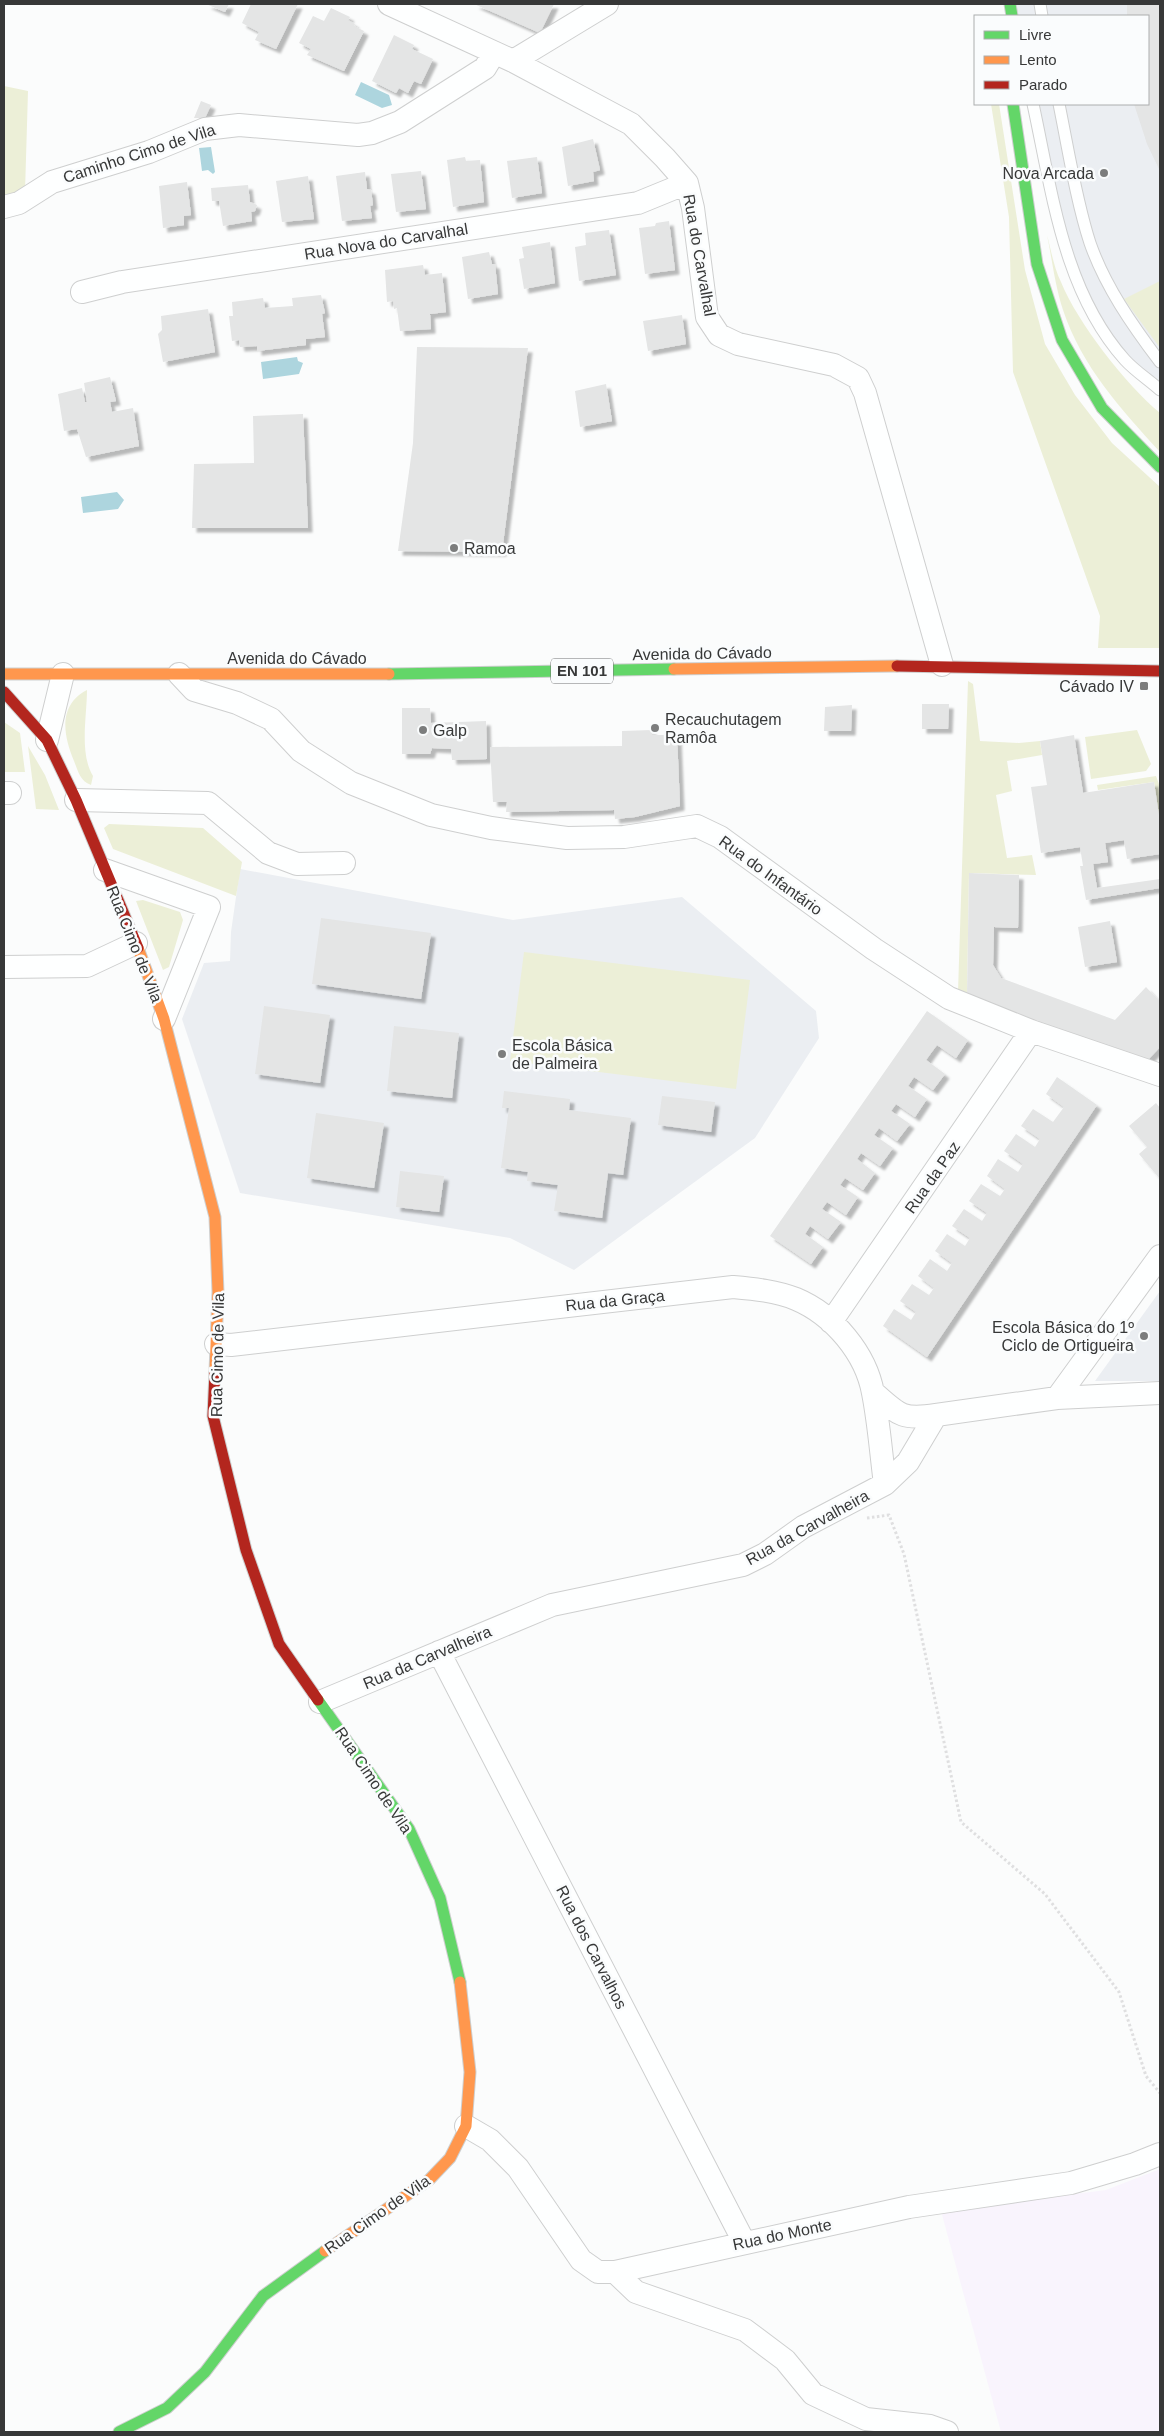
<svg xmlns="http://www.w3.org/2000/svg" width="1164" height="2436" font-family="Arial,sans-serif">
<style>
.built{fill:#ebeef2}
.industrial{fill:#f9f4fd}
.green{fill:#ecefd7}
.water{fill:#add5de}
.building{fill:#e4e5e5;filter:url(#shadow)}
.lines{fill:none;stroke-linecap:round;stroke-linejoin:round}
.lane-casing{stroke:#cecfcf;stroke-width:13}
.street-casing{stroke:#cecfcf;stroke-width:24}
.fast-casing{stroke:#cecfcf;stroke-width:13}
.slow-casing{stroke:#cecfcf;stroke-width:13}
.jam-casing{stroke:#cecfcf;stroke-width:13}
.path{stroke:#dfdfe0;stroke-width:3;stroke-dasharray:2.5 2.5;stroke-linecap:butt}
.lane{stroke:#feffff;stroke-width:11}
.street{stroke:#feffff;stroke-width:22}
.fast{stroke:#63d668;stroke-width:11}
.slow{stroke:#ff974d;stroke-width:11}
.jam{stroke:#b3261e;stroke-width:11}
.poi-dot{fill:#7c7d7d;stroke:#fafcfd;stroke-width:2}
.labels{text-anchor:middle;stroke-width:5;stroke-linejoin:round;paint-order:stroke}
.shield{fill:#fafcfd;stroke:#727373;stroke-width:1}
.shield-label{font-size:15px;font-weight:bold;fill:#373838}
.street-label{font-size:16px;fill:#373838;stroke:#fafcfd}
.poi-label{font-size:16px;fill:#373838;stroke:#fafcfd;text-anchor:start}
</style>
<defs>
<filter id="shadow"><feDropShadow dx="4.5" dy="4.5" stdDeviation="1" flood-color="#0004"/></filter>
</defs>
<rect width="100%" height="100%" fill="#fbfcfc"/>
<path class="built" d="M1010,4h150v386l-34,-29 -47,-77 -47,-180h116v-88h-136z
M240,869l273,51 169,-23 134,114 3,27 -64,100 -181,132 -64,-32 -270,-45 -58,-174 22,-56 26,-2 1,-29z
M1160,1291v90h-65z"/>
<path class="industrial" d="M1160,2169v263h-159l-60,-221 165,-21z"/>
<path class="green" d="M4,86l24,5 -3,101 -21,10z
M991,104h8l26,166 20,74 30,51 37,48 48,44v161h-62l2,-32 -87,-244 -4,-155z
M1047,235c4,15 7,33 14,47 16,40 66,104 99,131v39c-39,-43 -78,-85 -97,-142 -8,-24 -11,-51 -16,-75z
M1160,281v67l-36,-49z
M968,681l5,3 7,57 39,2 21,-2 2,14 -35,6 5,30 -16,4 11,63 25,-3 4,20 -67,-2 -2,122 -9,-3z
M87,690c0,26 -8,63 6,86l-2,9c-11,-4 -13,-14 -17,-24 -11,-26 -16,-56 13,-71z
M4,722l16,11 5,39h-21z
M1137,730l14,34 -5,7 -55,8 -6,-42z
M28,746l17,29 14,35 -23,-1z
M1156,776l4,11v35l-6,-40 -56,8 -1,-5z
M109,824l94,4 39,34 -6,34 -123,-47 -9,-21z
M143,900l37,12 3,8 -14,47 -6,3 -27,-69z
M524,952l226,28 -14,109 -226,-28z"/>
<path class="water" d="M361,82l28,13 3,10 -10,3 -27,-13z
M211,147l4,25 -2,2 -5,-4 -6,1 -3,-23z
M297,357l1,4 5,2 -4,11 -36,5 -2,-17z
M117,492l7,8 -6,9 -35,4 -2,-16z"/>
<path class="building" d="M206,4h23l-4,8z
M251,4h47l-22,45 -21,-9 4,-8 -17,-9z
M474,4h80l-14,29z
M1127,4h33v167l-13,-27 -13,-40h14v-88h-21z
M331,8l19,9 -2,3 7,4 -1,2 10,5 -20,40 -37,-16 4,-6 -12,-6 14,-27 11,5z
M394,35l20,10 -2,4 21,10 -12,25 -7,-3 -6,12 -9,-5 -3,5 -24,-12z
M201,101l10,4 -6,13h-11z
M593,139l7,31 -7,2 1,9 -26,5 -6,-39z
M465,157l1,4 14,-1 4,42 -31,5 -6,-47z
M537,157l5,36 -30,5 -5,-37z
M421,171l5,38 -30,3 -5,-38z
M365,172l2,17 4,1 2,15 -3,1 2,12 -30,3 -6,-45z
M308,176l6,43 -32,3 -6,-41z
M187,182l4,33 -7,1v9l-21,3 -4,-42z
M248,185l2,17 7,3 -2,6 -4,1 1,9 -29,5 -4,-25h-7l-1,-13z
M669,221l6,49 -30,4 -6,-46 16,-2 1,-3z
M609,230l7,45 -37,6 -4,-34 11,-2 -1,-12z
M550,242l5,41 -31,6 -5,-30 5,-1 -2,-11z
M489,252l3,12h3l3,30 -30,5 -6,-42z
M423,265l2,10 17,-2 4,39 -16,2 1,15 -31,2 -3,-23 -3,1 -1,-8 -6,1 -2,-32z
M321,295l4,18 -3,1 3,23 -19,2v6l-49,6v-5l-17,1 -1,-7 -7,1 -3,-25h4l-1,-14 31,-4 2,10 28,-2 -1,-8z
M208,309l7,43 -52,10 -5,-28 4,-4 -1,-14z
M682,315l4,29 -38,7 -5,-30z
M417,347l111,1 -26,204 -104,-1 15,-108z
M110,377l6,24 -6,1 2,10 21,-4 6,38 -53,11 -9,-28 -13,2 -6,-37 24,-6 3,14h2l-3,-19z
M606,384l6,37 -32,6 -5,-36z
M303,414l5,114h-116l2,-64 60,-1 -1,-47z
M922,704h27l-1,25h-26z
M852,705l-1,26h-27l1,-24z
M402,708h28l1,15 55,-2 1,38 -35,1 -1,-11 -19,-1 -2,6h-28z
M652,730v5h25l3,71 -45,11 -20,2 -1,-9 -108,2 1,-10h-14l-3,-55 132,-1v-15z
M1074,735l9,58 71,-11 6,40v32l-33,5 -3,-19 -19,3 3,19 -15,2 4,24 63,-9v9l-74,12 -6,-34h3l-3,-19 -39,6 -10,-66 16,-2 -7,-44z
M969,873l50,2 -1,53 -24,-1 -1,38 8,13 114,42 31,-33 14,15v45l-14,15 -179,-67z
M321,918l110,15 -10,66 -109,-15z
M1110,921l7,41 -32,5 -7,-40z
M264,1006l66,9 -10,68 -65,-9z
M927,1011l41,29 -12,18 -19,-13 -6,8 -5,7 19,14 -12,16 -19,-13 -6,9 19,13 -12,18 -19,-13 -5,7 19,13 -13,17 -18,-13 -5,7 19,13 -13,18 -19,-13 -4,6 18,14 -12,17 -18,-12 -5,7 18,12 -12,18 -19,-13 -5,7 19,13 -13,17 -18,-13 -5,8 18,13 -12,17 -41,-28z
M394,1026l65,7 -7,65 -65,-7z
M1057,1077l40,28 -170,252 -44,-31 11,-17 17,11 5,-8 -16,-11 12,-17 17,11 5,-7 -16,-12 12,-17 17,12 5,-8 -17,-12 12,-17 18,12 5,-8 -18,-12 12,-17 18,12 5,-8 -18,-12 12,-17 19,12 5,-7 -18,-13 11,-17 20,13 5,-8 -19,-13 12,-17 19,13 5,-8 -19,-13 12,-17 20,13 11,-15 -18,-13z
M504,1091l66,8 -1,11 62,8 -8,57 -15,-2 -6,45 -48,-7 4,-26 -31,-4 1,-9 -27,-4 8,-60h-7z
M662,1096l53,6 -4,30 -53,-7z
M1156,1103l4,5v71l-21,-25 8,-7 -18,-21z
M316,1113l68,10 -10,65 -67,-10z
M400,1171l44,5 -5,36 -43,-5z"/>
<g class="lines">
<g class="lane-casing">
<path id="lane" d="M1040,4l2,12
M1033,104c19,87 30,187 92,256 10,11 24,20 35,30
M1059,104c9,44 17,96 31,139 15,43 42,82 70,119"/>
</g>
<g class="street-casing">
<path id="street" d="M389,4l124,57 118,63 34,34 22,25 6,25 14,109 12,18 19,9 96,21 24,13 7,15 77,272
M513,61l94,-57
M4,207l15,-4 33,-21 97,-30 56,-23 34,-4 119,10 14,-2 28,-11 85,-54 9,-15
M82,292l40,-10 516,-79 49,-20
M179,674l15,16 43,13 34,16 30,32 50,32 80,32 60,13 76,10 57,-1 73,-11 23,11 154,112 75,49 82,33 129,44
M47,740l16,-66
M4,793h6
M76,800l132,3 60,50 29,11 47,-1
M105,870l104,37 -45,112
M4,967l83,-1 49,-23
M831,1322l200,-291
M216,1344l15,1 502,-58c22,2 43,4 63,12 38,16 70,55 77,94 6,30 8,61 12,91
M873,1392c26,23 28,28 63,23
M1057,1398l103,-142
M439,1652l305,590
M320,1702l232,-97 191,-40 22,-11 38,-27 82,-43 23,-22 28,-47 121,-17 103,-5
M466,2126l24,14 28,28 63,92 17,12h17l294,-65 162,-24 64,-19 25,-10
M615,2272l21,20 109,38 40,30 28,34 53,25 64,7 17,6"/>
</g>
<g class="fast-casing">
<path id="fast" d="M1010,4l2,12
M1013,104l24,160 25,76 40,68 58,59
M389,674l285,-5
M318,1700l91,129 31,69 20,84
M119,2432l48,-24 38,-36 58,-76 62,-45"/>
</g>
<g class="slow-casing">
<path id="slow" d="M674,669l223,-3
M4,674h385
M138,948l26,71 51,198 3,75 -3,80
M325,2251l104,-71 21,-22 16,-32 4,-54 -10,-90"/>
</g>
<g class="jam-casing">
<path id="jam" d="M897,666l263,5
M4,692l43,48 29,60 62,148
M215,1372l-2,44 33,134 33,94 39,56"/>
</g>
<path class="path" d="M867,1518l22,-3 15,39 57,268 84,72 74,98 27,84 14,17"/>
<use href="#lane" class="lane"/>
<use href="#street" class="street"/>
<use href="#fast" class="fast"/>
<use href="#slow" class="slow"/>
<use href="#jam" class="jam"/>
</g>
<g class="poi-dot">
<circle cx="1104" cy="173" r="5"/>
<circle cx="454" cy="548" r="5"/>
<rect x="1139" y="681" width="10" height="10" rx="2.5"/>
<circle cx="655" cy="728" r="5"/>
<circle cx="423" cy="730" r="5"/>
<circle cx="502" cy="1054" r="5"/>
<circle cx="1144" cy="1336" r="5"/>
</g>
<g class="labels">
<rect class="shield" x="551" y="658.5" width="62" height="25" rx="4"/>
<g class="shield-label">
<text x="582" y="676">EN 101</text>
</g>
<g class="street-label">
<text transform="translate(139 153) rotate(-18)" y="6">Caminho Cimo de Vila</text>
<text transform="translate(386 241) rotate(-9)" y="6">Rua Nova do Carvalhal</text>
<text transform="translate(700 255) rotate(80)" y="6">Rua do Carvalhal</text>
<text transform="translate(702 653) rotate(-1)" y="6">Avenida do Cávado</text>
<text x="297" y="664">Avenida do Cávado</text>
<text transform="translate(771 875) rotate(36)" y="6">Rua do Infantário</text>
<text transform="translate(135 944) rotate(68)" y="6">Rua Cimo de Vila</text>
<text transform="translate(932 1177) rotate(-55)" y="6">Rua da Paz</text>
<text transform="translate(615 1300) rotate(-6)" y="6">Rua da Graça</text>
<text transform="translate(217 1355) rotate(-89)" y="6">Rua Cimo de Vila</text>
<text transform="translate(807 1527) rotate(-29)" y="6">Rua da Carvalheira</text>
<text transform="translate(427 1657) rotate(-23)" y="6">Rua da Carvalheira</text>
<text transform="translate(374 1780) rotate(56)" y="6">Rua Cimo de Vila</text>
<text transform="translate(592 1947) rotate(63)" y="6">Rua dos Carvalhos</text>
<text transform="translate(377 2214) rotate(-35)" y="6">Rua Cimo de Vila</text>
<text transform="translate(782 2234) rotate(-12)" y="6">Rua do Monte</text>
</g>
<g class="poi-label">
<text x="1094" y="179" text-anchor="end">Nova Arcada</text>
<text x="464" y="554">Ramoa</text>
<text x="1134" y="692" text-anchor="end">Cávado IV</text>
<text x="665" y="725">Recauchutagem<tspan x="665" dy="18">Ramôa</tspan></text>
<text x="433" y="736">Galp</text>
<text x="512" y="1051">Escola Básica<tspan x="512" dy="18">de Palmeira</tspan></text>
<text x="1134" y="1333" text-anchor="end">Escola Básica do 1º<tspan x="1134" dy="18">Ciclo de Ortigueira</tspan></text>
</g>
</g>
<rect width="1164" height="2436" fill="none" stroke="#373838" stroke-width="10"/>
<rect x="974" y="15" width="175" height="90" fill="#fafcfd" stroke="#acaeae"/>
<rect x="984" y="31" width="25" height="8" fill="#63d668" stroke="#acaeae"/>
<text x="1019" y="40" font-size="15" fill="#373838">Livre</text>
<rect x="984" y="56" width="25" height="8" fill="#ff974d" stroke="#acaeae"/>
<text x="1019" y="65" font-size="15" fill="#373838">Lento</text>
<rect x="984" y="81" width="25" height="8" fill="#b3261e" stroke="#acaeae"/>
<text x="1019" y="90" font-size="15" fill="#373838">Parado</text>
</svg>
